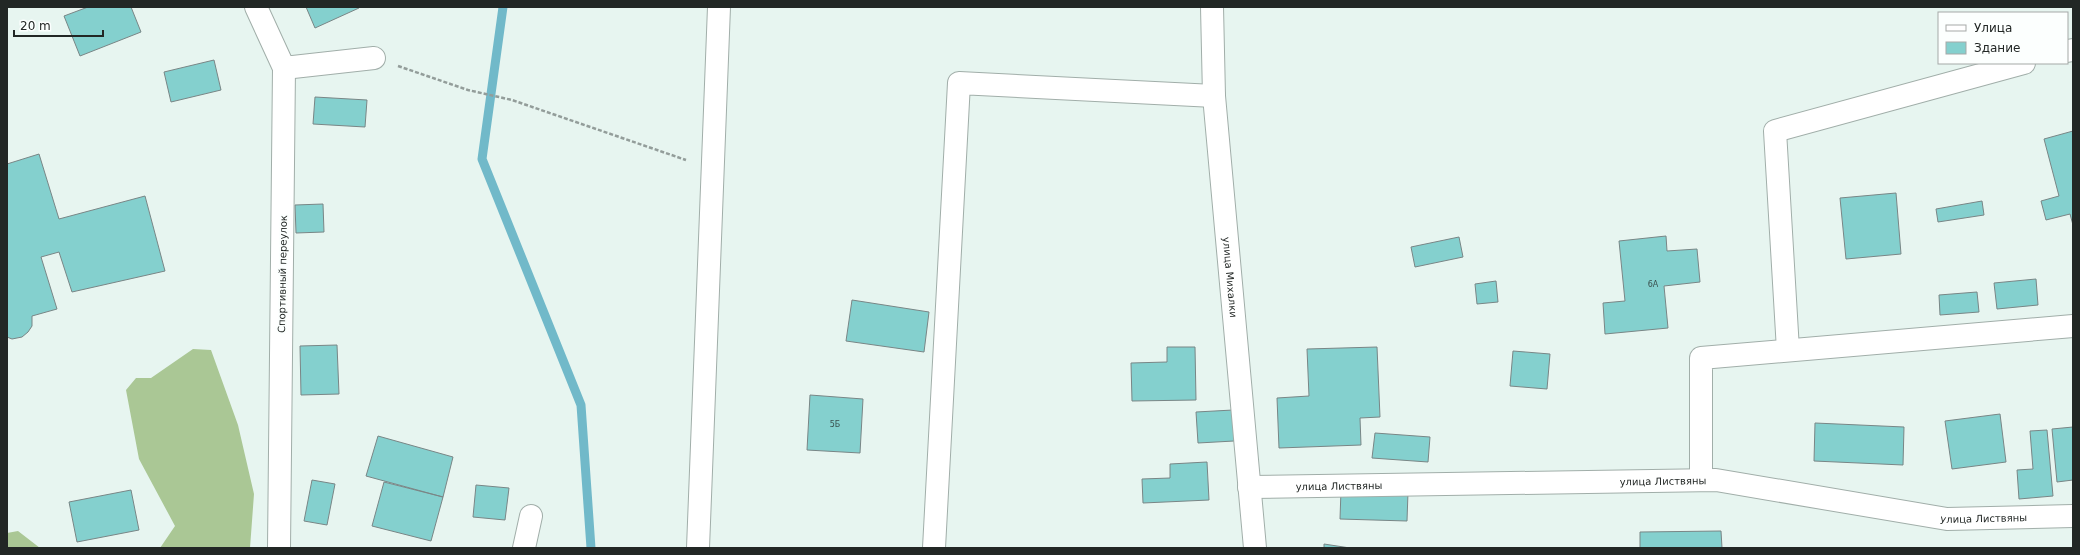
<svg xmlns="http://www.w3.org/2000/svg" width="2080" height="555" font-family="'DejaVu Sans',sans-serif">
<style>
.forest{fill:#aac795}
.lines{fill:none;stroke-linecap:round;stroke-linejoin:round}
.stream{stroke:#71b9c9;stroke-width:9}
.building{fill:#84d0ce;stroke:#798686}
.minor-casing{stroke:#a1aea9;stroke-width:24}
.path{stroke:#939d9a;stroke-width:2.5;stroke-dasharray:4 2;stroke-linecap:butt}
.minor{stroke:#fff;stroke-width:22}
.labels{text-anchor:middle;stroke-width:4;stroke-linejoin:round;paint-order:stroke}
.number-label{font-size:8px;fill:#3a514f}
.street-label{font-size:10px;fill:#222725;stroke:#fcfffe}
</style>
<rect width="100%" height="100%" fill="#e7f5f0"/>
<path class="forest" d="M193,349l18,1 27,75 16,69 -4,54h-90l15,-22 -36,-67 -13,-69 10,-12h15z
M18,531l22,17h-33v-15z"/>
<g class="lines">
<path class="stream" d="M503,7l-21,152 99,246 10,143"/>
</g>
<path class="building" d="M88,7h43l10,25 -61,24 -16,-40z
M306,7h53v1l-44,20z
M214,60l7,30 -50,12 -7,-30z
M315,97l52,3 -2,27 -52,-3z
M2073,131v94l-3,-11 -24,6 -5,-19 18,-5 -15,-57z
M39,154l20,65 86,-23 20,75 -93,21 -13,-40 -18,5 16,52 -25,7v10l-4,6 -6,5 -10,2 -5,-2v-173z
M1896,193l5,61 -55,5 -6,-61z
M1982,201l2,14 -46,7 -2,-13z
M323,204l1,28 -28,1 -1,-28z
M1666,236l1,15 30,-2 3,33 -36,4 4,42 -63,6 -2,-31 22,-2 -6,-60z
M1459,237l4,20 -48,10 -4,-20z
M2036,279l2,26 -41,4 -3,-26z
M1496,281l2,21 -21,2 -2,-20z
M1977,292l2,20 -39,3 -1,-20z
M852,300l77,12 -5,40 -78,-11z
M337,345l2,49 -38,1 -1,-49z
M1167,347h28l1,53 -64,1 -1,-38 36,-1z
M1377,347l3,70 -20,1 1,27 -82,3 -2,-50 32,-2 -2,-47z
M1513,351l37,3 -3,35 -37,-3z
M810,395l53,4 -3,54 -53,-3z
M1233,410l1,31 -36,2 -2,-31z
M2000,414l6,48 -54,7 -7,-48z
M1815,423l89,4 -1,38 -89,-4z
M2073,427v53l-16,2 -5,-53z
M2047,430l6,66 -34,3 -2,-29 16,-1 -3,-38z
M1375,433l55,4 -2,25 -56,-4z
M378,436l75,21 -10,40 -77,-21z
M1207,462l2,38 -66,3 -1,-24 28,-1v-14z
M312,480l23,4 -8,41 -23,-4z
M384,482l59,15 -12,44 -59,-15z
M476,485l33,3 -4,32 -32,-3z
M131,490l8,40 -62,12 -8,-40z
M1341,490l67,2 -1,29 -67,-2z
M1721,531l1,17h-82v-16z
M1324,544l26,4h-26z"/>
<g class="lines">
<g class="minor-casing">
<g id="minor">
<path d="M256,7l28,61 -5,480"/>
<path id="s1" d="M1212,7l2,89 41,452"/>
<path d="M2067,51l6,-1"/>
<path d="M284,68l90,-10"/>
<path d="M1788,350l-13,-219 249,-68"/>
<path d="M1701,480v-122l372,-32"/>
<path id="s2" d="M1249,487l467,-7 231,39 126,-3"/>
<path d="M524,548l7,-32"/>
<path d="M698,548l21,-541"/>
<path d="M934,548l25,-465 255,13"/>
</g>
</g>
<path class="path" d="M398,66l70,24 44,10 174,60"/>
<use href="#minor" class="minor"/>
</g>
<g class="labels">
<g class="number-label">
<text x="1653" y="287">6А</text>
<text x="835" y="427">5Б</text>
</g>
<g class="street-label">
<text transform="translate(282 274) rotate(-89)" y="4">Спортивный переулок</text>
<text dy="4" stroke="none"><textPath href="#s1" startOffset="271">улица Михалки</textPath></text>
<text dy="4" stroke="none"><textPath href="#s2" startOffset="414">улица Листвяны</textPath></text>
<text dy="4" stroke="none"><textPath href="#s2" startOffset="90">улица Листвяны</textPath></text>
<text dy="4" stroke="none"><textPath href="#s2" startOffset="738">улица Листвяны</textPath></text>
</g>
</g>
<rect width="2080" height="555" fill="none" stroke="#222725" stroke-width="16"/>
<rect x="1938" y="12" width="130" height="52" fill="#fcfffe" stroke="#a5a9a7"/>
<rect x="1946" y="25" width="20" height="6" fill="#ffffff" stroke="#a5a9a7"/>
<text x="1974" y="32" font-size="12" fill="#222725">Улица</text>
<rect x="1946" y="42" width="20" height="12" fill="#84d0ce" stroke="#a5a9a7"/>
<text x="1974" y="52" font-size="12" fill="#222725">Здание</text>
<path d="M14 30v6h89v-6" fill="none" stroke="#222725" stroke-width="2"/>
<text x="20" y="30" font-size="12" fill="#222725" stroke="#fcfffe" stroke-width="3" paint-order="stroke">20 m</text>
</svg>
